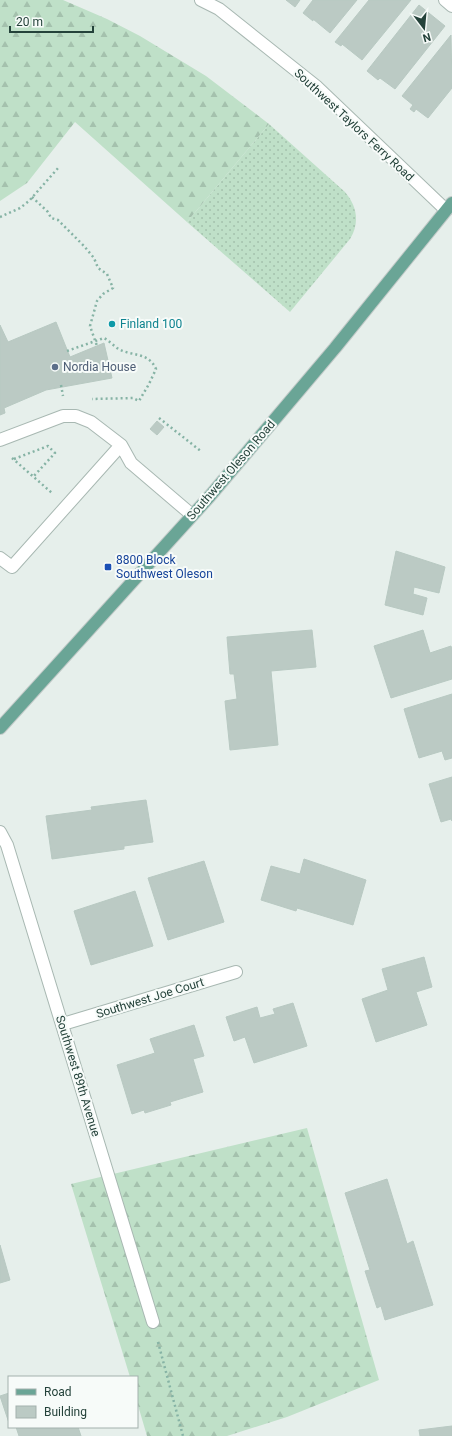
<svg xmlns="http://www.w3.org/2000/svg" width="452" height="1436" font-family="Roboto,sans-serif">
<style>
.grass{fill:url(#grass-dots)}
.forest{fill:url(#forest-firs)}
.building{fill:#bbcac4;stroke:#b8c9c2}
.lines{fill:none;stroke-linecap:round;stroke-linejoin:round}
.minor-casing{stroke:#a8b8b2;stroke-width:14}
.major-casing{stroke:#c2cac8;stroke-width:14}
.path{stroke:#86b3a5;stroke-width:2.5;stroke-dasharray:2 3;stroke-linecap:butt}
.minor{stroke:#fff;stroke-width:12}
.major{stroke:#6aa596;stroke-width:12}
.culture-dot{fill:#0f9aa8;stroke:#f7fbf9;stroke-width:1.5}
.service-dot{fill:#5c6f8a;stroke:#f7fbf9;stroke-width:1.5}
.transit-dot{fill:#1a4fb4;stroke:#f7fbf9;stroke-width:1.5}
.labels{text-anchor:middle;stroke-width:4;stroke-linejoin:round;paint-order:stroke}
.street-label{font-size:12px;fill:#24423a;stroke:#f7fbf9}
.culture-label{font-size:12px;fill:#0d838f;stroke:#f7fbf9;text-anchor:start}
.service-label{font-size:12px;fill:#4e5e75;stroke:#f7fbf9;text-anchor:start}
.transit-label{font-size:12px;fill:#164399;stroke:#f7fbf9;text-anchor:start}
</style>
<defs>
<pattern id="grass-dots" width="8" height="8" patternUnits="userSpaceOnUse"><rect width="8" height="8" fill="#bfe0c8"/><path d="M2 2h.1M6 6h.1" fill="none" stroke="#a4c1ad" stroke-width="1.8" stroke-linecap="round"/></pattern>
<pattern id="forest-firs" width="22" height="20" patternUnits="userSpaceOnUse"><rect width="22" height="20" fill="#bfe0c8"/><path d="M5 1l3.5 6h-7zM16 11l3.5 6h-7z" fill="#a4c1ad"/></pattern>
</defs>
<rect width="100%" height="100%" fill="#e6efeb"/>
<path class="grass" d="M269,124l76,68c12,14 15,31 5,47l-60,73 -103,-90z"/>
<path class="forest" d="M0,0h63l44,19 33,17 66,40 63,48 -82,98 -112,-100 -48,61 -27,18z
M307,1128l72,252 -92,37 -60,19h-80l-10,-34v-25h-7l-59,-193z"/>
<path class="building" d="M286,0h14l-5,7z
M313,0h44l-27,33 -17,-14v2l-10,-8z
M369,0h42l-49,60 -20,-16 -1,2 -6,-4z
M419,5l26,21 -50,63 -15,-11 -2,2 -11,-9z
M451,35l1,53 -24,30 -12,-9 -2,3 -4,-3 3,-4 -11,-9z
M56,322l14,35 34,-14 8,35 -66,12 -42,18 1,5 -5,2v-90l8,17z
M157,421l7,6 -7,8 -7,-6z
M396,551l49,16 -6,26 -25,-6 -1,7 14,4 -4,17 -38,-10z
M312,630l4,37 -45,4 7,74 -48,5 -5,-49 12,-2 -3,-25h-4l-3,-37z
M423,630l7,23 21,-7 1,4v29l-61,19 -17,-52z
M452,694v64l-7,2 -3,-9 -23,7 -15,-49z
M452,777v44l-1,-2 -10,3 -12,-38z
M146,800l7,42 -29,4v3l-72,10 -6,-43 46,-6 -1,-3z
M304,859l62,21 -13,45 -56,-17 -1,3 -35,-11 10,-34 29,8z
M204,861l20,61 -56,18 -20,-62z
M135,891l18,55 -62,19 -17,-54z
M424,957l8,30 -16,5 11,33 -51,17 -14,-43 26,-9 -6,-21z
M293,1003l14,43 -53,17 -9,-26 -11,4 -8,-24 31,-10 3,11 15,-4 -2,-5z
M194,1025l10,31 -11,3 10,33 -33,10 1,3 -26,8 -1,-3 -12,4 -15,-49 38,-12 -5,-14z
M387,1179l20,65 6,-3 20,64 -48,15 -4,-14 -4,2 -12,-37 5,-1 -25,-77z
M0,1245l10,35 -10,3z
M9,1393v30l-9,-27z
M452,1426v10h-32l-1,-6z
M16,1427h62l3,9h-62z"/>
<g class="lines">
<g class="minor-casing">
<path id="minor" d="M201,0l18,9 98,78 129,123
M445,0l7,6
M0,440l63,-24h13l15,6 30,23 10,18 61,52
M0,558l12,9 109,-122
M0,832l7,13 146,477
M63,1024l173,-52"/>
</g>
<g class="major-casing">
<path id="major" d="M0,728l210,-232 125,-148 117,-145"/>
</g>
<path class="path" d="M32,197l16,15 3,6 7,2 26,26 10,12 4,10 9,6 6,14 -10,6 -6,7 -7,25 7,20
M0,217l20,-9 9,-7 30,-34
M67,351l37,-13c5,3 9,7 13,10 14,9 31,3 39,21l-7,15 -10,17 -6,-3 -41,1
M61,385l2,11
M159,418l43,34
M12,458l40,35
M14,459l34,-13 7,7 -22,24
M158,1342l25,94"/>
<use href="#minor" class="minor"/>
<use href="#major" class="major"/>
</g>
<circle class="culture-dot" cx="112" cy="324" r="4"/>
<circle class="service-dot" cx="55" cy="367" r="4"/>
<rect class="transit-dot" x="104" y="563" width="8" height="8" rx="2"/>
<g class="labels">
<g class="street-label">
<text transform="translate(354 125) rotate(43)" y="4">Southwest Taylors Ferry Road</text>
<text transform="translate(231 470) rotate(-49)" y="4">Southwest Oleson Road</text>
<text transform="translate(150 998) rotate(-17)" y="4">Southwest Joe Court</text>
<text transform="translate(78 1076) rotate(73)" y="4">Southwest 89th Avenue</text>
</g>
<g class="culture-label">
<text x="120" y="328">Finland 100</text>
</g>
<g class="service-label">
<text x="63" y="371">Nordia House</text>
</g>
<g class="transit-label">
<text x="116" y="564">8800 Block<tspan x="116" dy="14">Southwest Oleson</tspan></text>
</g>
</g>
<rect x="8" y="1376" width="130" height="52" fill="#f7fbf9" stroke="#a3b1ad"/>
<rect x="16" y="1389" width="20" height="6" fill="#6aa596" stroke="#a3b1ad"/>
<text x="44" y="1396" font-size="12" fill="#24423a">Road</text>
<rect x="16" y="1406" width="20" height="12" fill="#bbcac4" stroke="#a3b1ad"/>
<text x="44" y="1416" font-size="12" fill="#24423a">Building</text>
<g transform="translate(424 28) rotate(164)" stroke="#f7fbf9" stroke-width="3" paint-order="stroke">
<path d="M0-3L7 15L0 10L-7 15Z" fill="#24423a"/>
<text y="-6" font-size="11" font-weight="bold" text-anchor="middle" fill="#24423a">N</text>
</g>
<path d="M10 26v6h83v-6" fill="none" stroke="#24423a" stroke-width="2"/>
<text x="16" y="26" font-size="12" fill="#24423a" stroke="#f7fbf9" stroke-width="3" paint-order="stroke">20 m</text>
</svg>
